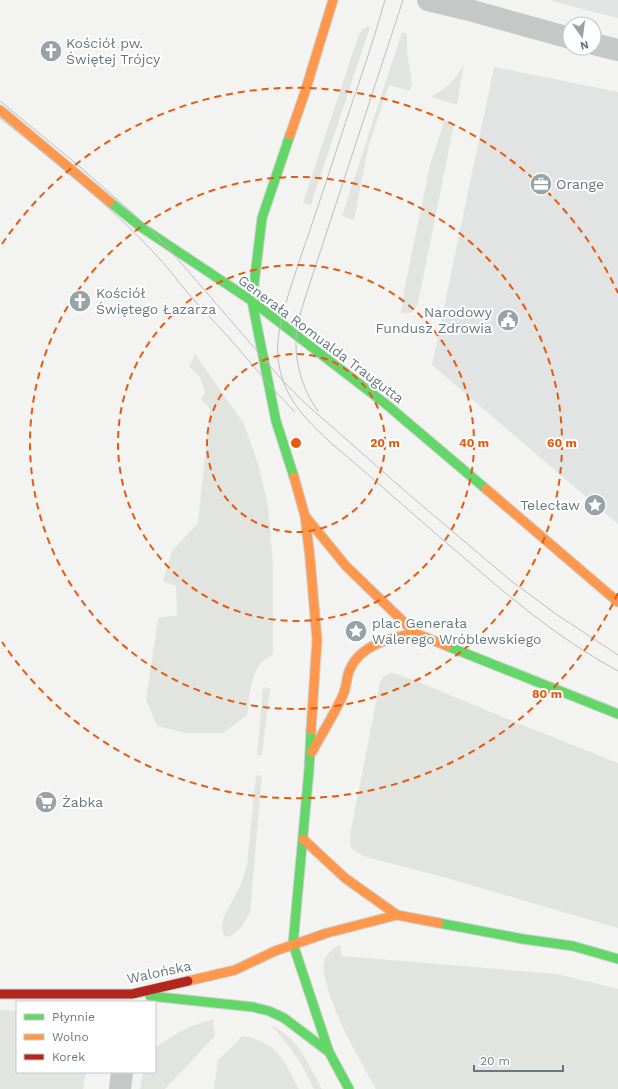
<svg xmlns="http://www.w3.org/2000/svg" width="618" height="1089" font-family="'Work Sans',sans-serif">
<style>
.built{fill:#e2e4e3}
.green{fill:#e2e5df}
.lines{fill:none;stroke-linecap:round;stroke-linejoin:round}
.fast-casing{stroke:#cfd0d0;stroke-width:11}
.slow-casing{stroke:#cfd0d0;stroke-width:11}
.jam-casing{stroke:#cfd0d0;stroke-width:11}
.street{stroke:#c6c8c8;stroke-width:22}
.fast{stroke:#63d668;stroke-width:9}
.slow{stroke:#ff974d;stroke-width:9}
.jam{stroke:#b3261e;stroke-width:9}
.tram{stroke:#bcbebf;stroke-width:1}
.ring{fill:none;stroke:#e8590c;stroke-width:2;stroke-dasharray:7 5}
.labels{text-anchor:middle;stroke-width:4;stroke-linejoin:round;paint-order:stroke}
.poi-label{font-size:14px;fill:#657880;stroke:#fff;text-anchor:start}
.street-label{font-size:14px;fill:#657880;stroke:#fff}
.centre{fill:#e8590c;stroke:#fff;stroke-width:2}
.ring-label{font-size:12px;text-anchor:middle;font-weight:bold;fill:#e8590c;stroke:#fff;stroke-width:4;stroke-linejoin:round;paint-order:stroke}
</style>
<rect width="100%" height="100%" fill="#f3f3f2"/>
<path class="built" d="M549,0h69v18l-55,-14z
M494,67l124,25v432l-186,-159z"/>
<path class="green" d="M367,27h3l-59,178 -8,-2 56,-169 4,-5z
M402,32l5,2v18l5,31 -2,8 -21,-6 -21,63 -14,72 -12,-4z
M464,64l-7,41 -26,-8c16,-10 25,-17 33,-33z
M445,120l9,4 -36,179c-3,8 -8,12 -17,10l3,-22 26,-126z
M195,354l49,70 15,43 9,38 5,59v91c-4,2 -8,4 -11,7 -13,14 -12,36 -15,53l-24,18h-37l-29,-7 -11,-26 12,-82 19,-3 -1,-29 -13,-5 9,-30 26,-28 12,-114 -9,-10 4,-6 -5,-16 -11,-10z
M391,673l6,1 19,7 99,41 103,41v165l-175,-51 -80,-21 -12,-8 -1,-9 1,-9 29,-148 4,-6z
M263,687l7,1 -8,67 -5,1z
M256,775l6,1 -12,136c-7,13 -9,18 -22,25l-4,-1 -2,-6 1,-11 18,-35 6,-19z
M338,945h2l2,11 215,18 61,15v100h-242c-18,-32 -36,-62 -47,-97 -3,-10 -7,-20 -5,-30 2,-8 8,-12 14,-17z
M0,1010l17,1v61h69l-3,17h-83z
M215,1019l-2,3 2,14 -50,53h-25l3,-17h12v-24l1,-1c20,-14 36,-23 59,-28z
M271,1025c7,4 14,8 20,14 12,12 23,35 31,50h-8l-14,-27 -12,-17z
M245,1036c11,3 23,7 31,15 10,11 16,26 23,38h-85l4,-29 18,-17 5,-6z"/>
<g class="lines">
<g class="fast-casing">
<path id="fast" d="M290,135l-28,83 -10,83 24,120 18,56
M110,202l31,25 111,74 135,104 99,84
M447,646l171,68
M311,730l-2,40 -16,174 36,108 20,37
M439,923l84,16 50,7 45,13
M150,996l103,11 16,4 15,7 45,34"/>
</g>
<g class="slow-casing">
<path id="slow" d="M0,110l110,92
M290,135l14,-40 29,-95
M294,477l11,39 5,42 7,82 -6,90
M486,489l132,113
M305,516l41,50 69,67 32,13
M312,752c10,-19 22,-37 31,-57 4,-8 3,-18 7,-26 11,-25 42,-31 65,-36
M303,839l42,39 52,37
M188,981l47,-11 40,-19 52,-18 70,-18 42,8"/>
</g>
<g class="jam-casing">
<path id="jam" d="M0,994h132l56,-13"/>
</g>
<path class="street" d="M428,0l41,10 101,28
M594,44l24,6
M120,1089l2,-17"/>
<use href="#fast" class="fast"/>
<use href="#slow" class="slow"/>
<use href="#jam" class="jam"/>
<path class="tram" d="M385,0c-10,36 -22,71 -34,106 -13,39 -25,77 -38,115 -9,26 -18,52 -26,78 -5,19 -11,38 -9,59 4,38 26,60 53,85 49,41 96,84 145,125 44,38 90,75 142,103
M0,101l79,65 68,60 22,23 114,132 22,22 100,88 105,89 46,34 62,41
M0,118c54,43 109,86 157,138 11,11 20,25 31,37 13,16 29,31 43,47 21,24 41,49 64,72
M318,411c-17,-23 -25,-54 -21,-82 2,-14 7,-27 11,-40l95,-289"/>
</g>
<g class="ring">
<circle cx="296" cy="443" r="89"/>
<circle cx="296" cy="443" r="178"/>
<circle cx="296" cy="443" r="266"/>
<path d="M618 593A355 355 0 0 1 2 642M2 244A355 355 0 0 1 618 293"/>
</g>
<defs>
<g id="church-disc" transform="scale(1.15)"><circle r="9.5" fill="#97a3a8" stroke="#fff"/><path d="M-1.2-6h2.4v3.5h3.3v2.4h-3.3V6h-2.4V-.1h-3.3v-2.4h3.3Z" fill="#fff"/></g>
<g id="office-disc" transform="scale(1.15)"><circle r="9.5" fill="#97a3a8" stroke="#fff"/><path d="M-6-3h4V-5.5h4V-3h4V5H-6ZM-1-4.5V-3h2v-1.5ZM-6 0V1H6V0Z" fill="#fff"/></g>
<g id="civic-disc" transform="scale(1.15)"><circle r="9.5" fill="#97a3a8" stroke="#fff"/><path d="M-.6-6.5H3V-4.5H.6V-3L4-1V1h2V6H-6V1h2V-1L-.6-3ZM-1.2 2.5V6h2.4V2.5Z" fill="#fff"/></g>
<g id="sight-disc" transform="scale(1.15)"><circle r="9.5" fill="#97a3a8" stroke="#fff"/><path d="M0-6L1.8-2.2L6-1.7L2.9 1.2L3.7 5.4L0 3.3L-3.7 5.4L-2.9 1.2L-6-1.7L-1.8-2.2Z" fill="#fff"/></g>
<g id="supermarket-disc" transform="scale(1.15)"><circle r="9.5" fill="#97a3a8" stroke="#fff"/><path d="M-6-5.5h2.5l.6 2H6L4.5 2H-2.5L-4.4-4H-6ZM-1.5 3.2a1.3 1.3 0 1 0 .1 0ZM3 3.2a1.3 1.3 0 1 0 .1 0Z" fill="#fff"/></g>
</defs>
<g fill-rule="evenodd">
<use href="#church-disc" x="51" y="51"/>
<use href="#office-disc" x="541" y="184"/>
<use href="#church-disc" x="80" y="301"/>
<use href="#civic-disc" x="508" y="320"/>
<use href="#sight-disc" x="595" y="505"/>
<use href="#sight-disc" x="356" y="631"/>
<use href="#supermarket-disc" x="46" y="802"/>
</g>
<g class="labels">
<g class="poi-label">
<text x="66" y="48">Kościół pw.<tspan x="66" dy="16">Świętej Trójcy</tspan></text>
<text x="556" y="189">Orange</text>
<text x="96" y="298">Kościół<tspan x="96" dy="16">Świętego Łazarza</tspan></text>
<text x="492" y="317" text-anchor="end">Narodowy<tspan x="492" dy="16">Fundusz Zdrowia</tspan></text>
<text x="580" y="510" text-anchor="end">Telecław</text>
<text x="372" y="628">plac Generała<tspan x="372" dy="16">Walerego Wróblewskiego</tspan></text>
<text x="62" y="807">Żabka</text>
</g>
<g class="street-label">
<text transform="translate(321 339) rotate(37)" y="5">Generała Romualda Traugutta</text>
<text transform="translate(159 972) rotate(-12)" y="5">Walońska</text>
</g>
</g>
<circle cx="296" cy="443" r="6" class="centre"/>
<g class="ring-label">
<text x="385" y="447">20 m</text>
<text x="474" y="447">40 m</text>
<text x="562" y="447">60 m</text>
<text x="547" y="698">80 m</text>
</g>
<rect x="16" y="1001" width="140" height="72" fill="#ffffff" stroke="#c1c9cc"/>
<rect x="24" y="1014" width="20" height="6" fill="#63d668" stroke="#c1c9cc"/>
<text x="52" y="1021" font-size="12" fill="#657880">Płynnie</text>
<rect x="24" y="1034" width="20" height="6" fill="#ff974d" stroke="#c1c9cc"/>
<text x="52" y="1041" font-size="12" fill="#657880">Wolno</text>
<rect x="24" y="1054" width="20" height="6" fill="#b3261e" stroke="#c1c9cc"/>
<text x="52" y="1061" font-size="12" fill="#657880">Korek</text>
<g transform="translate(582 36) rotate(166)"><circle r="19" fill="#ffffff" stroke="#c1c9cc"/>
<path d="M0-3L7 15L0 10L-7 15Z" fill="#97a3a8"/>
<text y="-6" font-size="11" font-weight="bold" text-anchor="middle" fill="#657880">N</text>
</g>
<path d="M474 1065v6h89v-6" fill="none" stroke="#657880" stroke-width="2"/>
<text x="480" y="1065" font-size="12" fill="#657880" stroke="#ffffff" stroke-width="3" paint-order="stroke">20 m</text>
</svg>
